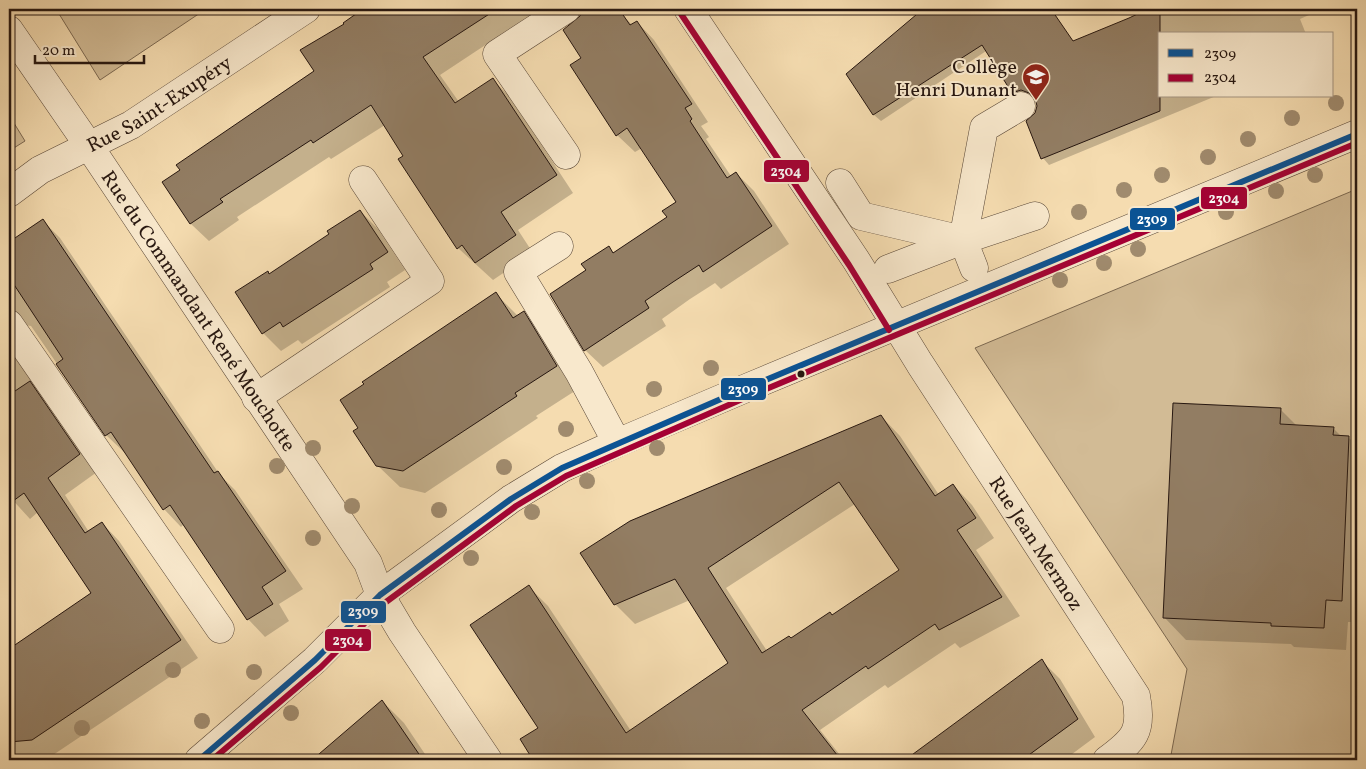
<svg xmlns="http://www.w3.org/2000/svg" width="1366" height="769" font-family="Vollkorn,serif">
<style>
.green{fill:#d2bb95;stroke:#7c6952}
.shadow{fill:#0003;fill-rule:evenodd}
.building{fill:#927d63;stroke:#271710;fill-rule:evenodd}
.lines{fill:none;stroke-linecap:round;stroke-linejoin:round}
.minor-casing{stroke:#5a4838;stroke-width:29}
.minor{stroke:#f8e8cc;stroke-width:28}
.bus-1-casing{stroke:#f8e8cc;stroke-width:10}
.bus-2-casing{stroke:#f8e8cc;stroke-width:10}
.bus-1{stroke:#0b5394;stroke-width:6}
.bus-2{stroke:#a50034;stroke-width:6}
.tree{fill:#a08b6e}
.bus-dot{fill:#271710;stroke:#f8e8cc;stroke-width:2}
.labels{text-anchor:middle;stroke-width:4;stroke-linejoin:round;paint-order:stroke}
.poi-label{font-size:20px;fill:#271710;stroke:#f8e8cc;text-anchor:end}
.street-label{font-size:20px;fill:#271710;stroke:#f8e8cc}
.line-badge{stroke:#f8e8cc;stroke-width:2}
.badge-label{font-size:14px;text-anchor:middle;font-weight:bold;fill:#fff}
</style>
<rect width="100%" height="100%" fill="#f5dcb0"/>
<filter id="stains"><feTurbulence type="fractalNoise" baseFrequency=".004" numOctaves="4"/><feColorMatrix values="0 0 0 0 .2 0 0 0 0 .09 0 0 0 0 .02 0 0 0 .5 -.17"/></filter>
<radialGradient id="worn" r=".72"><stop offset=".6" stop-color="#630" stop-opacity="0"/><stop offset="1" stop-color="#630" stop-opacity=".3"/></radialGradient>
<path class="green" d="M56,9h150l-106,71z
M9,115l16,26 -16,10z
M1357,189v571h-182l-4,-5 16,-86 -212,-321z"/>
<path class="shadow" d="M366,9h184l-51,33 -3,-4 -56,37 19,27 34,-22 17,17 63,96 -55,37 15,23 -40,27 -35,-32 -73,-123 -54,34 -2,-2 -92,60 2,3 -30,21 -18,-17 -27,-42 152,-111 29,-48z
M598,9h19l15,16 5,-3 17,18 54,82 -7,4 8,11 -3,2 25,37 5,-3 18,18 35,53 -68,45 -6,-6 -25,16 -28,20 4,7 -63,41 -18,-17 2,-79 22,-23 5,5 55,-35 9,-16 -36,-54 -7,4 -18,-17 -34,-77 -18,-27z
M925,9h124l-168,112 -7,-6 -27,-41z
M1151,9h156l2,6 -9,4 6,15h-146v62h56l-167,69 -6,-7 -7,-44 2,-8 -2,-8 -8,-2 -8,3 -7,-7 116,-72z
M360,211l18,18 27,41 -18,12 3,5 -88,57 -4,-4 -17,11 -18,-18 5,-60 2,2 61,-41z
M43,221l17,17 160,237 15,15 68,99 -24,15 10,17 -24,16 -17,-18 -64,-95 -3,3 -17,-18 -39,-58 -1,1 -18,-17 -75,-109 -6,-1 72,147 -32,23 24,37 13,-9 17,18 79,117 -148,99 -41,3v-109l84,-58 -55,-81 -8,7 -21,-23v-253z
M496,294l22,22 5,-3 23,22 32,54 -42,27 2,2 -113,75 -25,-6 -23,-22z
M1280,409l17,17 36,2 9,9 7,1 8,8v176h-9l-2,28 -52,-3 -3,-3 -105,-4 -22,-23z
M881,416l19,20 39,59 14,-10 19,20 22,33 -18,12 44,66 -60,32 -5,-5 -67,45 -3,-3 -65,45 24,30h-309l-14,-21 19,-11 -11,-141 19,19 83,125 98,-68 -39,-63 -55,24 -20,-20zM855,504l46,67 -69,45 -65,35 -41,-63z
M1042,661l18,18 35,58 -31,23h-157z
M382,701l22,22 25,37h-115z"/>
<path class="building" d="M363,9h134l-74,48 32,46 38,-25 64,97 -56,37 15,23 -41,28 -13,-18 -5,4 -59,-90 5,-3 -32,-51 -58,38 -2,-3 -91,59 3,3 -33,22 -28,-42 18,-12 -4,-5 138,-94 -14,-21 44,-26 -1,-1z
M582,9h37l11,16 7,-4 55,83 -7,4 7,11 -2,2 37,57 9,-6 36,54 -69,46 -4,-7 -26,17 -28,19 4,7 -65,43 -34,-57 36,-24 -5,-6 28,-18 4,7 54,-36 -5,-6 14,-9 -49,-74 -11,8 -46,-71 11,-7 -18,-28 17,-14z
M923,9h128l22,32 56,-23 19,-9h12v102l-119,48 -15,-38 9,-8 2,-7 -2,-8 -6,-5 -8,-3 -9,3 -30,-48 -109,70 -27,-41z
M360,210l28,42 -18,12 3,5 -90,58 -3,-5 -18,12 -27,-42 33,-21 1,3 60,-40 -2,-3z
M43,219l171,254 4,-2 68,100 -24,16 11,17 -26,16 -77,-115 -7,5 -52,-78 -6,4 -49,-72 7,-5 -54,-82v-35z
M496,292l17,26 11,-7 33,55 -42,27 2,3 -114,75 -27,-5 -23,-35 5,-3 -18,-28 24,-16 -2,-2z
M30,381l50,73 -32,24 37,55 17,-11 79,118 -149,100 -23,2v-93l82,-56 -67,-100 -15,11v-109z
M1173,403l108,5 -1,16 54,3 -1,8 16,1 -7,165 -16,-1 -2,28 -53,-2v-3l-108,-5z
M881,415l54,81 18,-12 23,34 -19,12 45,67 -63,33 -4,-6 -67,45 -2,-3 -64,44 39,50h-308l-13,-21 18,-11 -68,-103 59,-40 97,148 102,-70 -53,-84 -61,26 -34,-52 50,-32zM839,482l60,88 -67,45 -2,-3 -39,26 -2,-2 -27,17 -54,-85z
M1042,659l36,60 -56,41h-117z
M382,700l41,60h-111z"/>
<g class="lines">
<g class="minor-casing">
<g id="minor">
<path id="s1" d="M688,9l168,251 64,104 216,332c7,36 -2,44 -29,64"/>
<path id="s2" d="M9,30l80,116 279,417 12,32 22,37 86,128"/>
<path d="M566,155l-69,-101 69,-45"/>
<path d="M840,183l21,33 102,24"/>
<path id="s3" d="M9,193l31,-23 91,-45 175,-116"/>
<path d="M559,246l-41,26 61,100 38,71"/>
<path d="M974,268l-11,-28 21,-112 37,-22"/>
<path d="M888,269l75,-29 72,-24"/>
<path d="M9,324l211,305"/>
<path d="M256,398l174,-117 -67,-101"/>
<path d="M199,760l116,-100 65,-65 131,-96 51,-31 55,-25 127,-54 613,-255"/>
</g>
</g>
<use href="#minor" class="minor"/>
<g class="bus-1-casing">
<path id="bus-1" d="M199,760l116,-100 65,-65 131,-96 51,-31 182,-79 613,-255"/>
</g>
<g class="bus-2-casing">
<path id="bus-2" d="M681,14l168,251 40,65
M212,760l109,-93 65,-65 130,-96 50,-30 181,-79 610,-254"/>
</g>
<use href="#bus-1" class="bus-1"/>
<use href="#bus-2" class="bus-2"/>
</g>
<g class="tree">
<circle cx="1336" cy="103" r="8"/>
<circle cx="1292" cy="118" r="8"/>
<circle cx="1248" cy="139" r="8"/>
<circle cx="1208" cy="157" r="8"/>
<circle cx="1162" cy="175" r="8"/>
<circle cx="1315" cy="175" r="8"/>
<circle cx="1124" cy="190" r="8"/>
<circle cx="1276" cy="191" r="8"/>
<circle cx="1079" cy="212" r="8"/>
<circle cx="1226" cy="212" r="8"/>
<circle cx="1138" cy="249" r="8"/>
<circle cx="1104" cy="263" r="8"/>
<circle cx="1060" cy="280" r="8"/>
<circle cx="711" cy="368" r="8"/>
<circle cx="654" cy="389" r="8"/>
<circle cx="566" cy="429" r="8"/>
<circle cx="313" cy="448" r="8"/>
<circle cx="657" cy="448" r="8"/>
<circle cx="277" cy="466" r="8"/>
<circle cx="504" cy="467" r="8"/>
<circle cx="587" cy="481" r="8"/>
<circle cx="352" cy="506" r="8"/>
<circle cx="439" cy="510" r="8"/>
<circle cx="532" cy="512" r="8"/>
<circle cx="313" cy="538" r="8"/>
<circle cx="471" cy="558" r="8"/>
<circle cx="173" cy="670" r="8"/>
<circle cx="254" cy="672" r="8"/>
<circle cx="291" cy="713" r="8"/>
<circle cx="202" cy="721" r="8"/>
<circle cx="82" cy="728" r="8"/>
</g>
<defs>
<g id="school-pin" transform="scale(1.4375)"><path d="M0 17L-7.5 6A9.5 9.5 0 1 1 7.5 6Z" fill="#8f2418" stroke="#f8e8cc"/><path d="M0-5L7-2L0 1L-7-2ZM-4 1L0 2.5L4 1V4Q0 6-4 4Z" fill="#fff"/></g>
</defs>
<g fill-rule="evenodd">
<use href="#school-pin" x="1036" y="77"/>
</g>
<circle class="bus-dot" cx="801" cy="374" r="4.5"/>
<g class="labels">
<g class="poi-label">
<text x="1017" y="73">Collège<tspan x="1017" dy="23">Henri Dunant</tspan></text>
</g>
<g class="street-label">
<text dy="7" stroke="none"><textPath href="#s3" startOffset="175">Rue Saint-Exupéry</textPath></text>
<text dy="7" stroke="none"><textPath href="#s2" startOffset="339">Rue du Commandant René Mouchotte</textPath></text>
<text dy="7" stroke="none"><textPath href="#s1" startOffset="638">Rue Jean Mermoz</textPath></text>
</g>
</g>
<g class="line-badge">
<rect x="763" y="159" width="47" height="24" rx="5" fill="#a50034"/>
<rect x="1200" y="186" width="48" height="24" rx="5" fill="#a50034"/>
<rect x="1129" y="207" width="47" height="24" rx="5" fill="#0b5394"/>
<rect x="720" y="377" width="47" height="24" rx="5" fill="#0b5394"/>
<rect x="340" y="600" width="47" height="24" rx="5" fill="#0b5394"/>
<rect x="324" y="628" width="48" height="24" rx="5" fill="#a50034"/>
</g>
<g class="badge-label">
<text x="786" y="176">2304</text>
<text x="1224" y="203">2304</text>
<text x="1152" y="224">2309</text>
<text x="743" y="394">2309</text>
<text x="363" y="616">2309</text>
<text x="348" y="645">2304</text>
</g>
<rect width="1366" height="769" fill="none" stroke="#f5dcb0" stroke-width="30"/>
<rect x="10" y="10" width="1346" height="749" fill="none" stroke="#271710" stroke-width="2.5"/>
<rect x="15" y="15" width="1336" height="739" fill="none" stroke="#271710"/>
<rect x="1158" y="32" width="175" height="65" fill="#f8e8cc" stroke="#a49481"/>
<rect x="1168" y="49" width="25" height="8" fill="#0b5394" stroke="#a49481"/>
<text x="1204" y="58" font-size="15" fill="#271710">2309</text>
<rect x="1168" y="74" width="25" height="8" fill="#a50034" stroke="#a49481"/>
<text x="1204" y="82" font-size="15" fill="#271710">2304</text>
<path d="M35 55v8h109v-8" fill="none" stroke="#271710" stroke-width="2.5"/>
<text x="42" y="55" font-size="15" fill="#271710" stroke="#f8e8cc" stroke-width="4" paint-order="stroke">20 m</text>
<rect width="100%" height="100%" filter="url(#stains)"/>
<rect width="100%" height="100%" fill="url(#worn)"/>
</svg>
